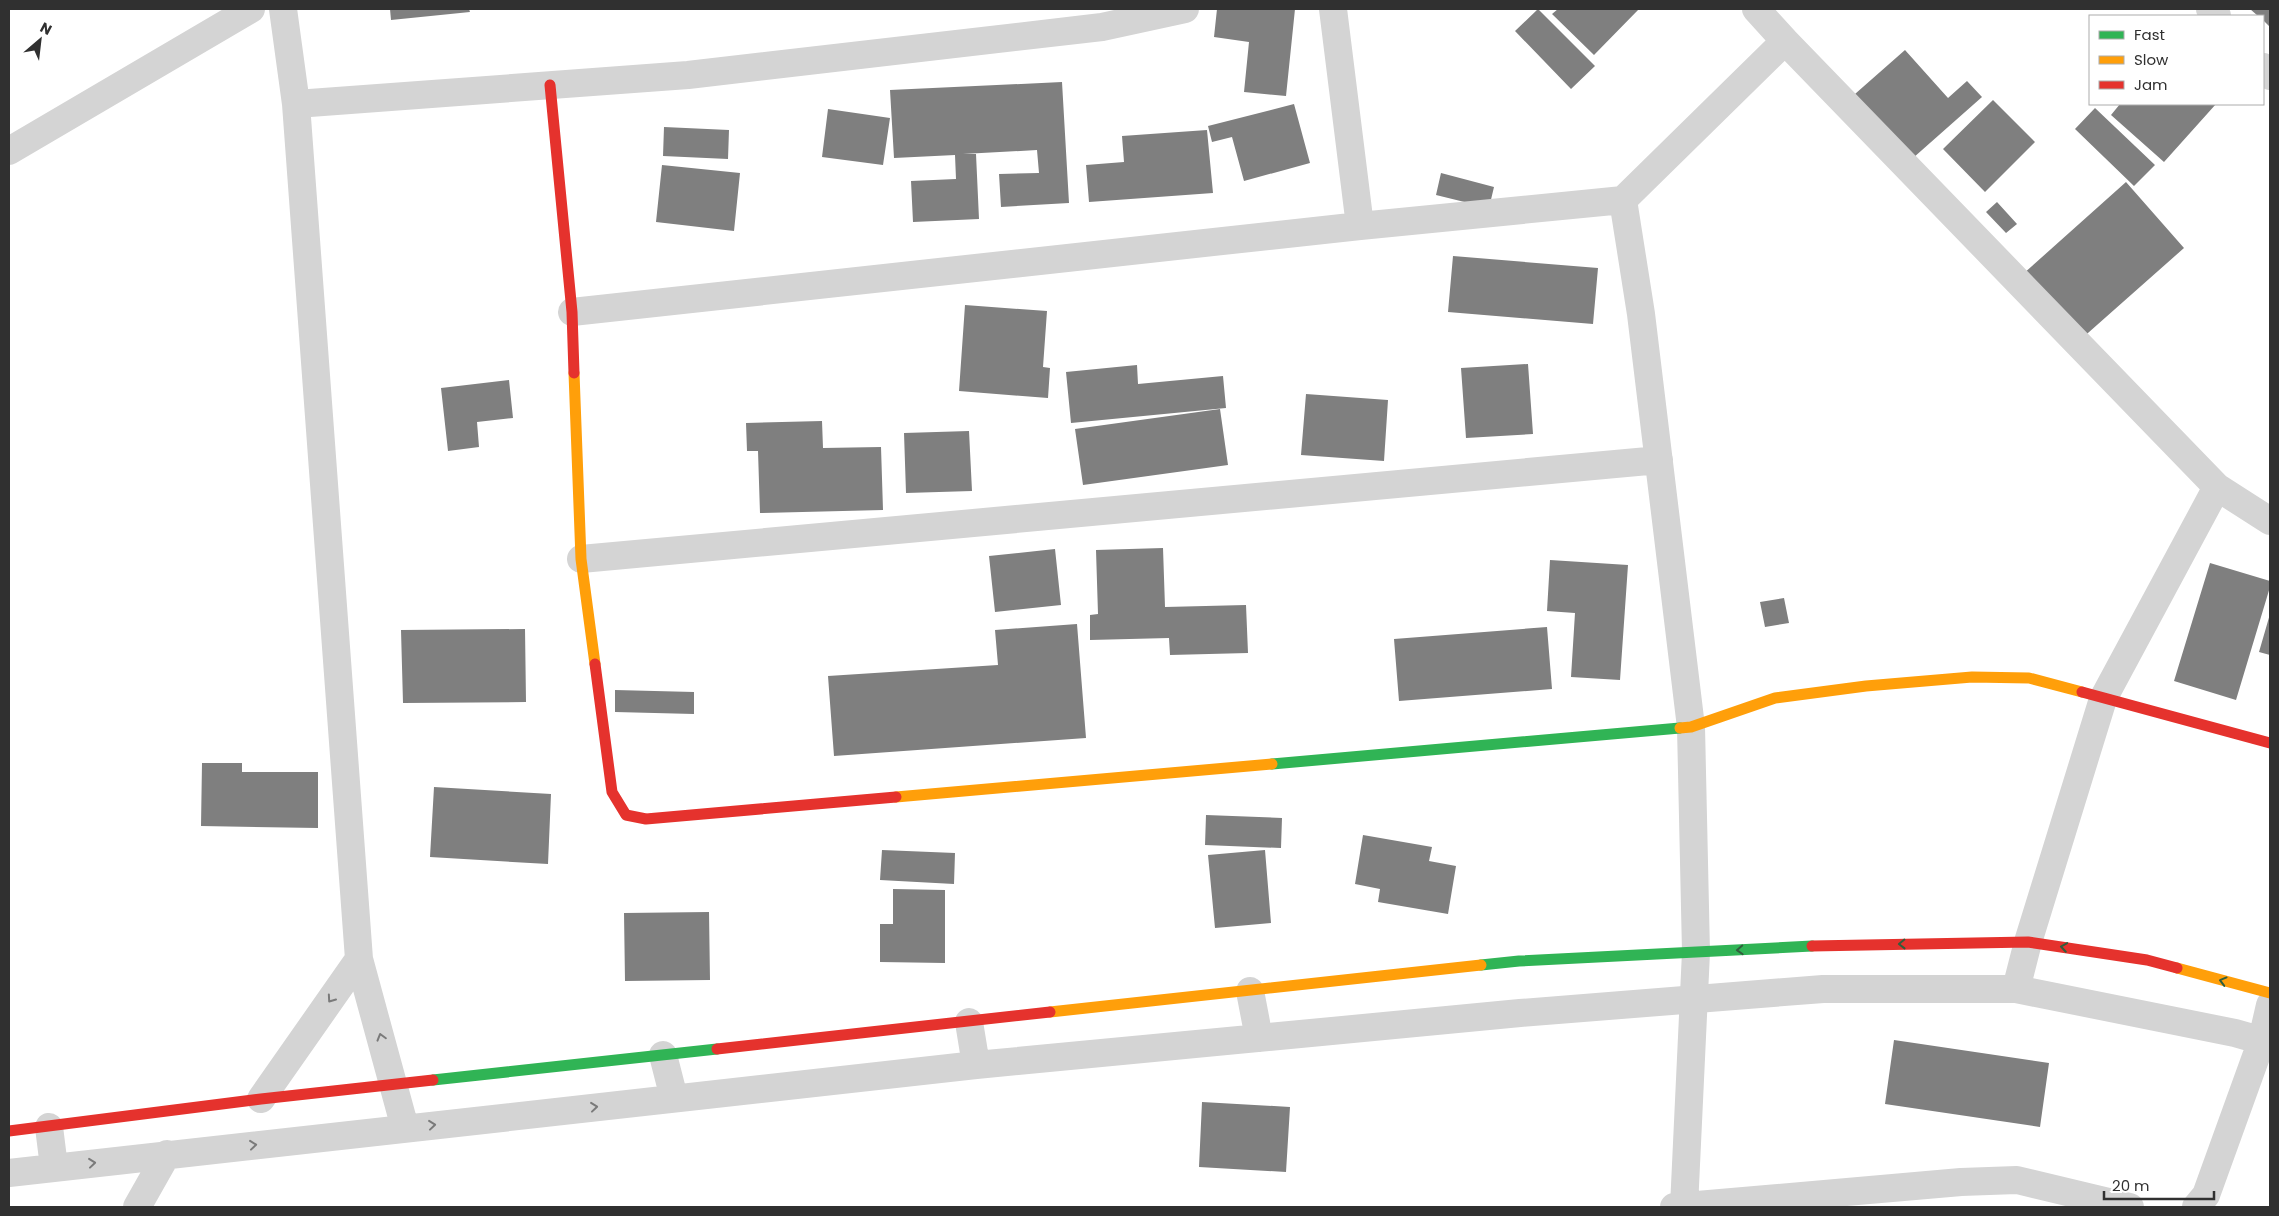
<svg xmlns="http://www.w3.org/2000/svg" width="2279" height="1216" font-family="Poppins,sans-serif">
<style>
.building{fill:#7f7f7f}
.lines{fill:none;stroke-linecap:round;stroke-linejoin:round}
.street{stroke:#d4d4d4;stroke-width:28}
.fast{stroke:#30b455;stroke-width:11}
.slow{stroke:#ff9f0a;stroke-width:11}
.jam{stroke:#e5322d;stroke-width:11}
.oneway{stroke:#305e3d}
.oneway2{stroke:#7a7a7a}
</style>
<rect width="100%" height="100%" fill="#fff"/>
<path class="building" d="M390,9h79l1,3 -79,8z
M1217,9h78l-9,87 -42,-4 5,-50 -35,-5z
M1538,9l57,57 -24,23 -56,-58z
M1558,9h81l-45,46 -42,-41z
M2250,9h20v18l-7,-7v-4h-5z
M1905,50l43,48 19,-17 15,16 -69,61 -58,-64z
M1062,82l7,121 -68,4 -2,-33 40,-1 -2,-23 -74,4h13l3,65 -66,3 -2,-41 45,-2 -1,-24 -61,3 -4,-68z
M1993,100l42,42 -50,50 -42,-43z
M1294,104l16,59 -66,18 -12,-44 -20,5 -4,-16z
M2120,104h96l-52,58 -53,-47z
M2095,108l60,57 -21,21 -59,-57z
M828,109l62,9 -7,47 -61,-8z
M664,127l65,3 -1,29 -65,-3z
M1207,130l6,63 -124,9 -3,-37 38,-3 -2,-26z
M662,165l78,8 -6,58 -78,-9z
M1441,173l53,14 -5,21 -53,-13z
M2126,182l58,66 -113,100 -58,-65z
M1997,202l20,22 -11,9 -20,-21z
M1453,256l145,12 -5,56 -145,-12z
M965,305l82,6 -4,56 7,1 -2,30 -89,-7z
M1528,364l5,70 -67,4 -5,-70z
M1137,365l1,19 85,-8 3,32 -155,15 -5,-51z
M509,380l4,38 -36,4 2,25 -31,4 -7,-63z
M1306,394l82,6 -4,61 -83,-6z
M1220,409l8,56 -145,20 -8,-56z
M822,421l1,27 58,-1 2,63 -123,3 -2,-62h-11l-1,-28z
M969,431l3,60 -66,2 -2,-60z
M1163,548l2,59 81,-2 2,48 -78,2 -1,-17 -79,2v-25l8,-1 -2,-64z
M1055,549l6,56 -66,7 -6,-56z
M1550,560l78,5 -8,115 -49,-3 4,-64 -28,-2z
M2210,563l60,18v6l-34,113 -62,-19z
M1784,598l5,25 -24,4 -5,-25z
M2270,614v41l-11,-3z
M1077,624l9,114 -252,18 -6,-80 170,-11 -3,-35z
M1547,627l5,62 -153,12 -5,-62z
M525,629l1,73 -123,1 -2,-73z
M615,690l79,2v22l-79,-2z
M202,763h40v9h76v56l-117,-2z
M434,787l117,7 -3,70 -118,-7z
M1206,815l76,3 -1,30 -76,-3z
M1363,835l69,12 -3,14 27,5 -8,48 -70,-12 2,-13 -25,-5z
M882,850l73,3 -1,31 -74,-4z
M1265,850l6,73 -56,5 -7,-73z
M893,889l52,1v73l-65,-1v-38h13z
M709,912l1,68 -85,1 -1,-68z
M1894,1040l155,23 -9,64 -155,-23z
M1202,1102l88,5 -4,65 -87,-5z"/>
<g class="lines">
<path class="street" d="M283,9l13,95 63,855 46,169
M1333,9l27,217
M1756,9l29,32 432,446 53,34
M2210,9l7,7
M2263,67l7,9
M296,104l392,-29 414,-48 83,-18
M9,151l242,-142
M1623,200l18,114 50,413 5,225 -12,255
M572,312l788,-86 263,-26 162,-159
M581,559l1078,-99
M2016,989l12,-47 75,-243 114,-212
M1250,991l9,47
M969,1022l7,43
M663,1055l11,43
M261,1099l98,-140
M49,1127l5,40
M9,1173l967,-108 544,-52 303,-24h193l219,44 35,10
M137,1207l30,-53
M1674,1207l287,-25 56,-2 113,27
M2196,1207l10,-12 56,-155 8,-35"/>
<path class="fast" d="M1272,764l408,-36
M1481,965l38,-4 293,-15
M433,1080l284,-31"/>
<path class="slow" d="M574,373l7,186 14,105
M1680,728l11,-1 84,-29 91,-12 106,-9 57,1 53,14
M896,797l376,-33
M2177,968l93,25
M1050,1012l431,-47"/>
<path class="jam" d="M550,85l22,227 2,61
M595,664l17,128 14,23 20,4 250,-22
M2082,692l188,51
M1812,946l216,-4 119,18 30,8
M717,1049l333,-37
M9,1131l252,-32 172,-19"/>
</g>
<defs><path id="oneway-chevron" d="M-2-3.5L2.5 0L-2 3.5" fill="none" stroke-width="1.6" stroke-linecap="round" stroke-linejoin="round" transform="scale(1.25)"/></defs>
<g class="oneway">
<use href="#oneway-chevron" transform="translate(1902 944) rotate(179)"/>
<use href="#oneway-chevron" transform="translate(2064 947) rotate(-171)"/>
<use href="#oneway-chevron" transform="translate(1740 950) rotate(177)"/>
<use href="#oneway-chevron" transform="translate(2223 981) rotate(-165)"/>
</g>
<g class="oneway2">
<use href="#oneway-chevron" transform="translate(331 999) rotate(125)"/>
<use href="#oneway-chevron" transform="translate(381 1037) rotate(-106)"/>
<use href="#oneway-chevron" transform="translate(594 1107) rotate(-6)"/>
<use href="#oneway-chevron" transform="translate(432 1125) rotate(-6)"/>
<use href="#oneway-chevron" transform="translate(253 1145) rotate(-6)"/>
<use href="#oneway-chevron" transform="translate(92 1163) rotate(-6)"/>
</g>
<rect width="2279" height="1216" fill="none" stroke="#303030" stroke-width="20"/>
<rect x="2089" y="15" width="175" height="90" fill="#ffffff" stroke="#acacac"/>
<rect x="2099" y="31" width="25" height="8" fill="#30b455" stroke="#acacac"/>
<text x="2134" y="40" font-size="15" fill="#303030">Fast</text>
<rect x="2099" y="56" width="25" height="8" fill="#ff9f0a" stroke="#acacac"/>
<text x="2134" y="65" font-size="15" fill="#303030">Slow</text>
<rect x="2099" y="81" width="25" height="8" fill="#e5322d" stroke="#acacac"/>
<text x="2134" y="90" font-size="15" fill="#303030">Jam</text>
<g transform="translate(40 40) rotate(28)" stroke="#ffffff" stroke-width="4" paint-order="stroke">
<path d="M0-4L9 19L0 12L-9 19Z" fill="#303030"/>
<text y="-8" font-size="14" font-weight="bold" text-anchor="middle" fill="#303030">N</text>
</g>
<path d="M2104 1191v8h110v-8" fill="none" stroke="#303030" stroke-width="2.5"/>
<text x="2112" y="1191" font-size="15" fill="#303030" stroke="#ffffff" stroke-width="4" paint-order="stroke">20 m</text>
</svg>
